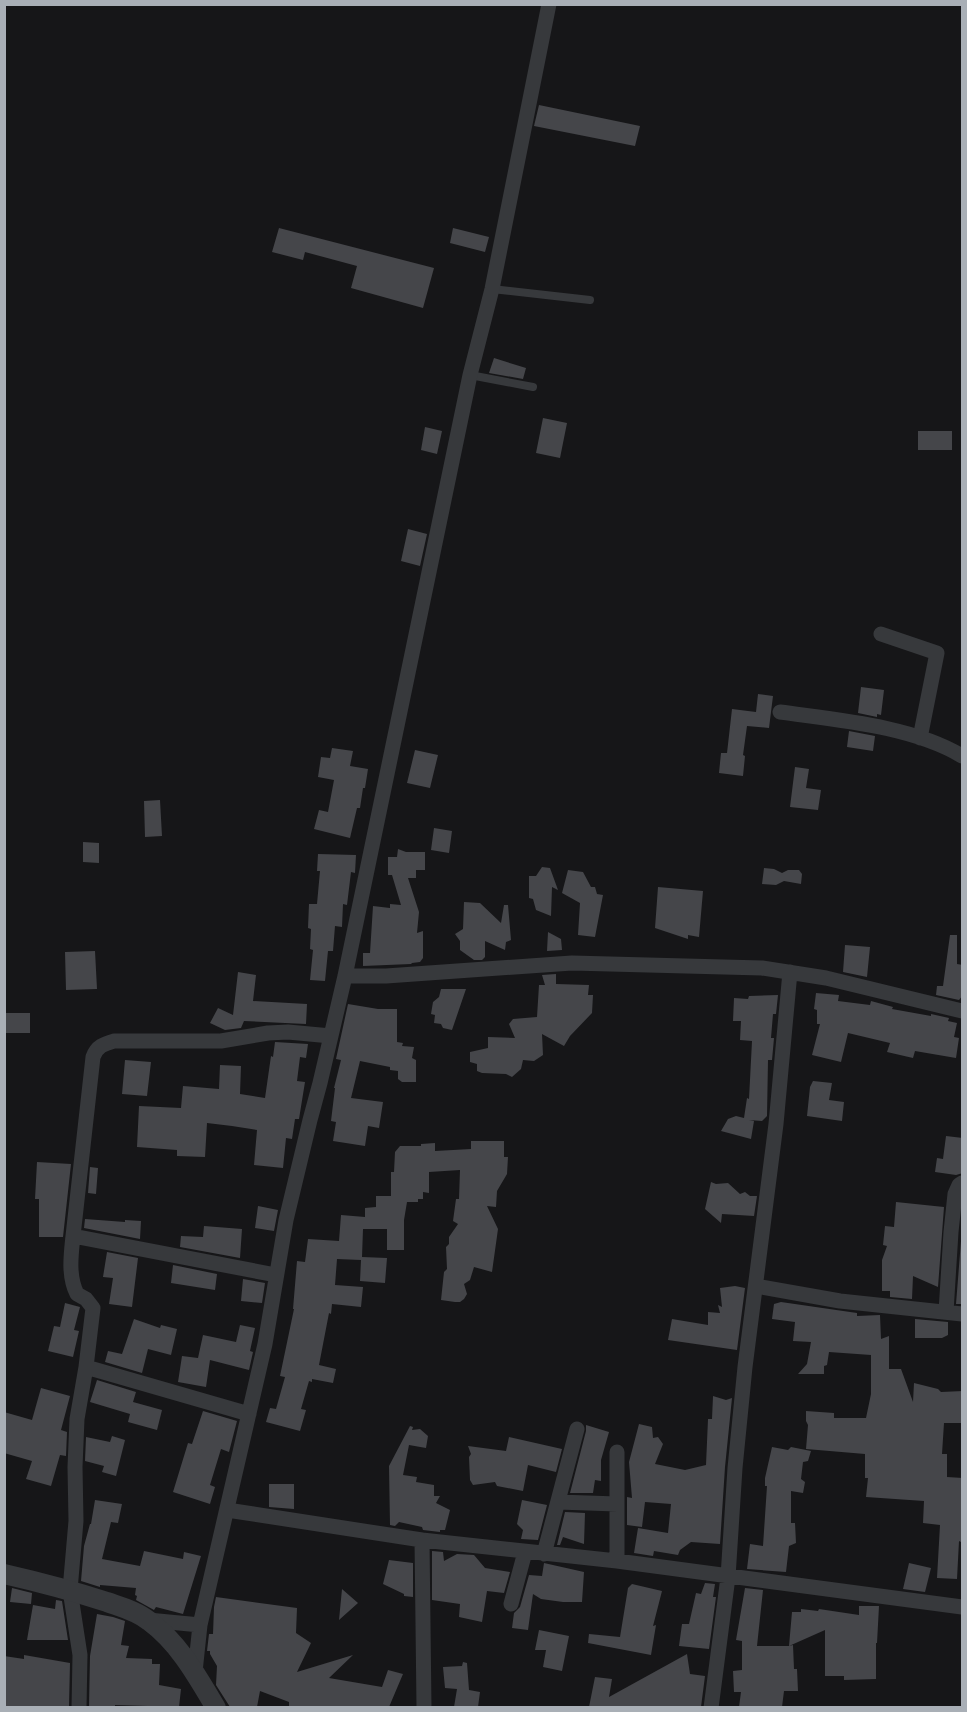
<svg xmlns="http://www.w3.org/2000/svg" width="967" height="1712" font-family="Raleway,sans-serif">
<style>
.building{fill:#45464a}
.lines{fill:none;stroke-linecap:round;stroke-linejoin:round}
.service{stroke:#37393c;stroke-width:8}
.minor{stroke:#37393c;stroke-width:15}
.tertiary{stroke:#37393c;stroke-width:20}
</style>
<rect width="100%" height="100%" fill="#161618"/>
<path class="building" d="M539,105l101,21 -5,20 -101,-20z
M279,228l155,40 -11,40 -72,-20 6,-22 -52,-14 -2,8 -31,-8z
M453,228l36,9 -4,15 -35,-9z
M494,358l32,10 -3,11 -34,-6z
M543,418l24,5 -7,35 -24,-5z
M425,427l17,4 -5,23 -16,-4z
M918,431h34v19h-34z
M408,529l19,5 -7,32 -19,-5z
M861,687l23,3 -3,25 -4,-1v3l-19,-4z
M758,694l15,2 -4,32 -22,-2 -4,29 2,1 -2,20 -24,-3 2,-20h6l5,-44 24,3z
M849,731l26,5 -2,15 -26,-4z
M332,748l21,3 -3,15 18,3 -3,19h-2l-3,20h-3l-7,30 -36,-9 5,-19 9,2 6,-32 -16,-3 3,-20 9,1z
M415,750l23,5 -8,33 -23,-5z
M795,767l14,2 -3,19 15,2 -3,20 -28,-3z
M160,800l2,36 -17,1 -1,-36z
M434,828l18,3 -3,22 -18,-3z
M83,842l16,1v20l-16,-1z
M398,849l8,3h19v18h-9v8h-8l11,34 -2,21 6,-2v27l-3,4 -8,1 -1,1 -48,2v-13h7l3,-47 17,2v-4l11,1 -9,-30h-4v-18h9z
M318,854l38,1 -1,18 -4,-1 -4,33 -4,-1 -1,23 -7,-1 -2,25h-5l-3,30 -15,-1 3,-30 -3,-1 1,-20 -3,-1 1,-24h8l3,-33h-3z
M542,867l8,1 8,22 -6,-3 -1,29 -15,-6 -3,-11 -4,-1v-22h7z
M764,868l10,1 8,4 6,-3h11l3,4 -1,10 -17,-3 -8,4 -14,-1z
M568,870l15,2 8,15h4l2,7 6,1 -8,42 -17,-2 2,-32 -18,-10z
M658,887l45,4 -4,46 -11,-2v4l-33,-11z
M464,902l16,1 21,20 3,-18h4l3,35 -5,2 -1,8 -20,-9v16l-3,3h-8l-14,-10v-9l-5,-7 8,-5z
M548,932l13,7 1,11 -15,1z
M950,935h7v29l6,1v30l-4,5 -23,-5 1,-9h6z
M845,945l25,2 -3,30 -24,-5z
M95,951l2,38 -31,1 -1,-38z
M238,972l18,3 -3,26 54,3 -1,20 -62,-3 -3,7 -16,2 -15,-7 8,-15 15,7z
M556,974v10l33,1 -1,10h5l-1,18 -22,23 -6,10 -22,-12 1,21 -9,6 -11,-1 -2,9 -9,8 -6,-3 -24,-1 -5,-2v-7l-7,-2v-10l18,-4v-11l27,1 -6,-14 4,-5 24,-2 2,-32h6l-3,-10z
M441,989h25l-14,41 -9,-2 -2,-4 -7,-1 1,-8 -4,-1 2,-12 6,-5z
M816,993l23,2 -1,6 32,4 1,-4 22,6 -1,2 39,7v-2l18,4 -1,3 9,2 -3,14 5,1 -3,20 -41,-7 -2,7 -26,-6 3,-9 -42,-10 -7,29 -29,-7 8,-31h-3v-14l-3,-1z
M778,995l-2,19h-3l-2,24h3l-2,22h-4l-1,56 -5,5 -13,-1 5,1 -3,18 -30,-8 7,-12 8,-3 8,2 3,-20 2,1 3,-58 -12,-1 1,-19h-8l1,-23 14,1 1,-3z
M348,1004l30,5h19v33l6,1 -1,3 12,1 -2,11 4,2v22h-14l-4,-3v-8l-8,-1v-3l-30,-6 -9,37 32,4 -4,26 -11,-2 -3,20 -32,-5 3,-19 -5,-1 4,-33h-1l7,-28 -5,-1z
M4,1013h26v20h-26z
M275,1042l33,2 -2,14 -6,-1 -3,24 8,1 -6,37h-4l-3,20 -6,-1 -3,30 -29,-3 3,-35 -25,-4 -25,-3 -2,34 -28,-1v-6l-40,-3 2,-41 42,2 2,-22 36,3 1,-24 21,1 -1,28 25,4 6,-42 2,1z
M125,1060l26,2 -4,34 -25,-2z
M813,1081l19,2 -3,17 15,2 -2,19 -35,-5 3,-29z
M946,1136l17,2v35l-7,2 -21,-3 2,-14 6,1z
M471,1141h33v16h4l-1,17 -10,17 -1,16 -9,-1 11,23 -6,43 -18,-5 -4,13 -6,4 3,10 -3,5 -4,3h-5l-14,-2 3,-28 3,-3 -1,-22 3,-3v-7l9,-13 -5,-3 3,-22h3l1,-29 -31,2v21l-6,-1v7h-5v3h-11l-3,18v30h-17v-21h-24l-1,28 25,1 -2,25 -25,-2 1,-21 -24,-1 -2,26 28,2 -2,20 -29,-3 -1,10 -2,-1 -10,52 17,4 -3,14 -21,-4v3l-3,-1 -8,28 5,1 -6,21 -34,-9 4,-14 6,1 9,-32 -5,-1 14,-67h-1l4,-48 8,1 3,-23 31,2 2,-26 24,2v-9l11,-1v-11h15v-24h3l1,-20 5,-6h21v-2l14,-1v8l36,-2z
M37,1162l34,2 -8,73h-24v-38h-4z
M90,1167l8,1 -2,26 -8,-1z
M711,1182l5,2 12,-1 12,11 5,-2 5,4h7l-3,20 -32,-2 -1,9 -16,-14z
M896,1202l48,5 -6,80 -25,-11 -1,23 -22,-2v-6h-8v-31l5,-14 -4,-1 2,-19 9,1z
M258,1206l20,4 -4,21 -19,-3z
M963,1216v88h-7z
M85,1219l40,3v-2l16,1 -1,18 -56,-11z
M204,1226l38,3 -2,29 -60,-11 1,-11 22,1z
M107,1252l31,6 -6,49 -23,-3 4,-26 -10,-1z
M173,1265l44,9 -2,16 -44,-7z
M243,1279l22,4 -3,20 -21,-2z
M735,1286l10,2 -8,62 -69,-10 4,-21 36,6v-13l12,1 -2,-8 4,2 -2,-19z
M781,1302l76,11v3l23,-1 1,24 8,-3v33h12l12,33 1,-19 24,6 3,3 22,-1v32h-19l-2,31h5v23l16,1v65l-4,-2 -2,38 -20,-1 3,-53 -17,-2 1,-22 -58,-4 2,-19h-3v-24l-59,-5 2,-24 -2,-4v-10l28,2v5h32l5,-24v-39l-42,-3 -2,13 -3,1v8h-26l9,-10 4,-22 -18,-1 2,-19 -23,-3 2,-15z
M65,1303l15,4 -6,23 5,1 -6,26 -25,-6 6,-25 6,1z
M134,1319l26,9 1,-3 16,4 -6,26 -23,-6 -6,24 -37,-11 3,-11 14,3z
M915,1319l33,3v13l-6,3h-27z
M240,1325l15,3 -5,23 3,1 -4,18 -39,-10 -4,27 -28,-5 4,-26 16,2 5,-23 33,7z
M97,1380l39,12 -3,10 29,8 -5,20 -29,-8 2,-8 -40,-12z
M41,1388l29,8 -9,34 6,2 -1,24 -6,-1 -9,31 -25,-7 6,-18 -28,-8v-41l28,8z
M713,1396l13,4 6,-2 -7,69 -5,77 -29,-2 -11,8 -2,5 -24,-4 -1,5 -19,-3 4,-25 30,5 3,-29 -26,-2 -3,25 -15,-2v-28l5,1 -3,-36 10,-38 13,3 1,11 5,-1 5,7 -8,20 30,6 21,-5 2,-46h4z
M203,1411l34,10 -8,31 -8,-3 -11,36 5,2 -5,17 -37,-12 15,-49 4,1z
M586,1425l23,7 -8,28v21l-6,-1 -2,13h-23l16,-62z
M410,1426l3,1 -1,3 8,-1 8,7 -2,12 -17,-3 -6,30 14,2 -1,5 18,3v11h6l-4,7 14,7 -5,20h-5v2l-17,-2 -1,-3 -23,-5 -4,4 -5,-1 -1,-59z
M112,1436l13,4 -9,36 -14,-4 2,-6 -19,-5 1,-24 24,5z
M509,1437l53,12 -6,23 -28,-7 -5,26 -26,-5 -2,-4 -22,3 -3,-5 -1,-23 2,-3 -3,-8 38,5z
M772,1447l16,3 3,-3 20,4 -3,10 -5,1 -2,17 4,3 -2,11 -12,-2v32h4l1,20 -7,3 -3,26 -39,-3 3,-25 13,2 4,-60h-2v-8z
M269,1484h25v25l-25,-2z
M95,1500l27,4 -4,19 -7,-1 -9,37 38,7 4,-15 39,8 1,-7 17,4 -18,58 -27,-7 -2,3 -18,-10 1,-4 -2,-1 1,-7 -36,-3v2l-19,-6 3,-35 6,-22h1z
M522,1500l25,5 -9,35 -17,-1 2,-9 -6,-6z
M565,1512l20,1 -1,31 -21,-7 -3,8h-3z
M432,1551l11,1 1,9 13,-7 17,1 11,13 25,4 -6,21 -17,-2 -5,31 -23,-5 1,-13 -28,-4z
M389,1560l24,3v34l-9,-1v-2l-21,-10z
M544,1563l40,9 -2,30h-19l-22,-3 -8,-5 -5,36 -16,-2 2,-15 6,-6 9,-32 13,1z
M909,1563l22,5 -6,24 -22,-3z
M705,1583l10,1 -2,13h3l-7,52 -30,-3 3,-22h7l7,-31 5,1z
M632,1584l30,7 -9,35 3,-1 -5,30 -63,-12 1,-9 31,3 8,-49z
M12,1588l20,5 -1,11 -21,-2z
M745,1588l18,2 -6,56h32l3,-34h9v-3l17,2 1,-2 40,6v-9h20l-2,37h-1v36l-32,1v-4h-19v-46l-36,16 4,-1 1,24h3l1,22h-14l-2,16h-43l2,-15h-7l-1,-21 9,-1v-29l-6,-1z
M342,1589l16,14 -19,17z
M216,1597l81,11 -1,25 15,10 -14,29 56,-17 -24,23 53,9 6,-17 15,4 -14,33h-100v-5l-29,-11 -3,16h-27l-14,-22 1,-19 -7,-12v-3h-3l2,-17h4l1,-27z
M56,1600l6,1 6,39h-41l6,-35 22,4z
M97,1614l16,3 12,4 -4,24 8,1 -3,12 26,1v5h8l-1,21 22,4 -2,18 -64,-2v2h-26l1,-51z
M539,1630l30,6 -7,35 -19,-4 3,-17h-11z
M687,1654l3,20 15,2 -4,31h-112l6,-30 17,2 -3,18z
M24,1655l46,8 -1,44h-65v-51l20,3z
M463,1662l4,1 2,27 11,2 -2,15h-24l3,-18 -12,-1 -2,-21 19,-1z"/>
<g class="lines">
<path class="service" d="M492,289l98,11
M470,375l63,12"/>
<path class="minor" d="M881,634l56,19 -17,85
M780,712c57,8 132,14 182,44
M345,976h41l186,-13 190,5 64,10 136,33
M73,1236l20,-179c4,-11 11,-13 21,-16h107l47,-8 20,-1 43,4
M756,1286l84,15 122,13
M946,1312l5,-80 4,-38 4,-9 3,-2
M86,1367l163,47
M617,1452v109
M558,1502l59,2
M227,1510l195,30 2,168
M422,1540l195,21 345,46
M544,1554l33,-125
M511,1604l14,-52
M148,1620l52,5
M195,1672l5,-47 65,-281 21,-124 24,-100 10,-37 25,-107 125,-601 22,-86 57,-285
M79,1708l1,-53 -10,-65 6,-69 -1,-54 2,-48 9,-52 7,-59 -7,-9 -9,-5c-9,-18 -6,-39 -4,-58l203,39
M711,1708l17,-131 7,-109 10,-101 31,-243 14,-152"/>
<path class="tertiary" d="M4,1574c35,8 69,17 103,28 14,5 30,9 42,19 30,22 48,55 67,87"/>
</g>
<rect width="967" height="1712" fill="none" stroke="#a9afb6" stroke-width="12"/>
</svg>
